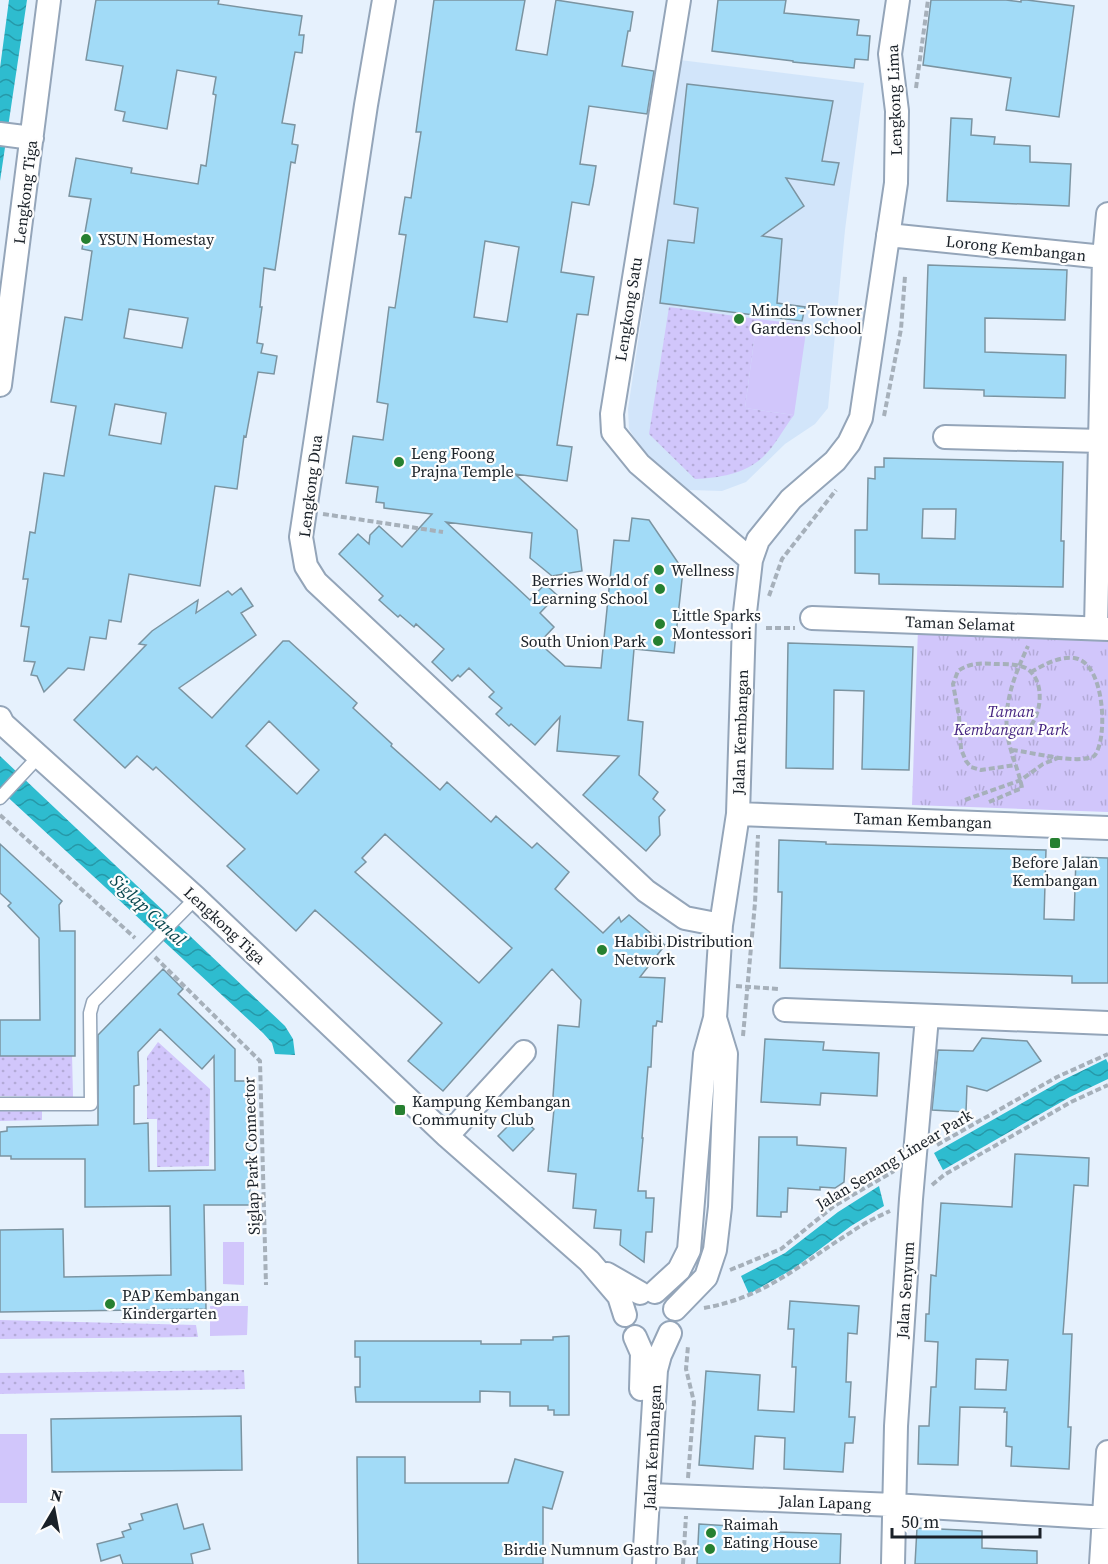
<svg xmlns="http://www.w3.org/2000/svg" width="1108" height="1564" font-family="'Source Serif 4',serif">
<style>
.built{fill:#d2e5fa}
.grass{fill:url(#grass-dots)}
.park{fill:url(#park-tufts)}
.garden{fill:#d1c6fb}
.water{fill:url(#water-waves)}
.building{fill:#a2dbf7;stroke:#7b94a1;stroke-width:1.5;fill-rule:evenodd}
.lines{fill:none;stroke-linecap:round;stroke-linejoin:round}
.lane-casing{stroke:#94a5b9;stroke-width:15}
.street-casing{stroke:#94a5b9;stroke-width:26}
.path{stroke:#a6b0ba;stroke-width:4;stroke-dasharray:6 3;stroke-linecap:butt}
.lane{stroke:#fff;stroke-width:12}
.street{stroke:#fff;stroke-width:22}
.poi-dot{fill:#268030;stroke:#fdfdfd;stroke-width:2}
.labels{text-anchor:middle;stroke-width:4.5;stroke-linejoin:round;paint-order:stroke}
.street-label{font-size:16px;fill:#1a2128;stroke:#fdfdfd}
.poi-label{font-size:16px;fill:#1a2128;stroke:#fdfdfd;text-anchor:start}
.park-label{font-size:16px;font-style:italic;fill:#452481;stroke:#fdfdfd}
.water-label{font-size:18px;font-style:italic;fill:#0a474f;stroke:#fdfdfd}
</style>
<defs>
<pattern id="grass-dots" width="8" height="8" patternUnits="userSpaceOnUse" patternTransform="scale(1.5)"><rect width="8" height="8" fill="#d1c6fb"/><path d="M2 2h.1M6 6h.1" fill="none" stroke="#b3aad7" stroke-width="1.8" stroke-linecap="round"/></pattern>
<pattern id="park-tufts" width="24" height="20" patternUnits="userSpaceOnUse" patternTransform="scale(1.5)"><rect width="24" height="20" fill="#d1c6fb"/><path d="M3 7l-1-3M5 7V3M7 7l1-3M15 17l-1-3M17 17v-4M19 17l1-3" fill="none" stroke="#b3aad7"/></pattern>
<pattern id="water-waves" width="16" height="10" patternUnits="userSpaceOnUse" patternTransform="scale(1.5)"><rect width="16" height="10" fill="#2ebccf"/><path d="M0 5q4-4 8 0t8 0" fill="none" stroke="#2698a8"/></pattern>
</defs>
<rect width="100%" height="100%" fill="#e6f1fd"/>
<path class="built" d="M680,60l184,23 -19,147 -17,178 -13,16 -30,20 -39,38 -24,9 -33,-1 -44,-35 -16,-26 -1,-20z"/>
<path class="grass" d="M669,307l88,12 -12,89 49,7c-10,13 -19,31 -31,42 -18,17 -45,21 -68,22l-46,-45z
M158,1042l52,47 -1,77 -52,1v-48h-10v-62z
M72,1053l1,44 -73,-1v-42z
M0,1109h42v11l-42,1z
M0,1320l196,5 2,12 -198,2z
M244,1370l1,19 -245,5v-21z"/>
<path class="park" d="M918,628l190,7v177l-196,-7z"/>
<path class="garden" d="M757,319l50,6 -13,90 -49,-7z
M223,1242h21v43l-21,-1z
M210,1306h38l-1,29 -37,1z
M0,1434h27v69h-27z"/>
<path class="water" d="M9,0h18l-27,181v-113z
M0,756l285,270 8,13 2,16 -20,-1 -3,-11 -9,-10 -263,-243z
M1106,1059l2,4v16l-38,18 -127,73 -9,-17 127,-72z
M879,1186l5,20 -33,20 -58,43 -44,25 -8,-18 44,-23 53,-41z"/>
<path class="building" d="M96,0h123l-1,4 84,12 -3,19h5l-2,18 -7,-1 -13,71 13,2 -3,19 6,1 -3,18 -4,-1 -16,108 -11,-2 -4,39h2l-5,36 6,1 -2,9 16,3 -3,18 -16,-2 -12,65 -2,-1 -7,53 -22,-3 -15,100 -71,-12 -8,48 -12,-2 -3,19 -16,-2 -6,33 -16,-2 -24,24 -7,-16 -6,-1 4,-13 -11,-1 5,-34 -8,-1 7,-47h-5l7,-47 5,1 9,-60 20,3 12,-70 -25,-4 14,-85 17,3 10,-69 -10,-2 9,-50 -22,-3 7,-38 56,10 -1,5 67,11 3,-19 5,1 10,-71 -3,-1 3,-17 -39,-7 -10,59 -44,-8 2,-9 -10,-2 8,-44 -37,-6zM129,309l59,9 -6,30 -58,-10zM115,404l51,9 -5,31 -52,-9z
M434,0h91l-9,50 31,5 9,-55 77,12 -3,19h-2l-6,35 32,5 -7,43 -58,-8 -9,58 16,2 -3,19 -4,20 -17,-3 -11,70 33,5 -6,38 -11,-1 -20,131 15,2 -5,34 -52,-7 62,56 5,41 -30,5 -22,-18 2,-25 -86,-11 84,78 15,-16 12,11 -17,18 14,14 -15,16 26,23 36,2 13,-128 15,1 3,-23 17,2 34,50 -9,83 -40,-4 -6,71 15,2 -4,53 19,17 -5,7 12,11 -6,7 1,18 -14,16 -63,-56 36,-39 -62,-5 3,-34 -25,28 -24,-21 -2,2 -13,-12 6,-6 -13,-11 5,-5 -25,-24 -9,9 -2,-2 -6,6 -20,-19 12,-13 -28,-25 -2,3 -14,-12 -2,2 -19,-17 4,-4 -44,-42 19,-20 11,10 1,-9 9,-9 23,21 30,-33 -48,-6v-5l-8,-1 2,-15 -32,-4 7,-47 30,4 5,-36 -11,-2 12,-95 6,1 11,-73 -7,-1 6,-37 6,1 4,-27 6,-39h-5zM485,241l34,6 -12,75 -33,-5z
M718,0h68l-2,13 75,7 -2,15 13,1 -2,24 -13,-1 -1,9 -61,-6v-1l-81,-10z
M931,0h75l15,2v-2h6l47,6 -15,111 -53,-7 5,-32 -88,-13z
M687,84l146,17 -11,60 17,2 -5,22 -48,-7 18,28 -42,30 20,3 -5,64 28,4 -3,14 -142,-18 8,-63 26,3 4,-35 -24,-4z
M951,118l21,1 -1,16 24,2 -1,7 36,2v16l41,2 -2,42 -122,-5z
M928,265l139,5 -2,50 -80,-2v34l81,3 -1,43 -81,-2v-6l-60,-2z
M884,458l179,4 -2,79h3l-1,46 -184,-3v-10l-24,-1v-43h12l1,-52 7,1v-12h9zM923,509h33l-1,30 -33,-1z
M241,588l12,18 -12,7 15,22 -77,53 33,30 71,-77h6l68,62 -4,5 39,36 -1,2 49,44 7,-8 44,40 5,-6 36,32 5,-5 32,29 -14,17 48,44 16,-16 2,5 8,-7 36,30 -25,32 25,1 -3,44 -5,-1 -1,5h-3l-2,41h-3l-6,71h1l-5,53h8v7h8l-2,34h-6l-2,30 -24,-17 1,-15 -27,-2 2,-18 -23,-2 3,-34 -28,-3 6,-62 -2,2 6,-86 21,2 2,-27 -29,-31 -109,122 -35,-30 34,-38 -127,-113 -19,21 -69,-65 18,-17 -89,-82 -3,3 -16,-14 -12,12 -51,-48 72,-75 -7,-1 13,-13 46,-31 -2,13 32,-22 4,4zM269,721l50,49 -22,24 -51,-48zM385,834l127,114 -33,35 -124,-111 11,-10 -4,-4z
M788,643l125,4 -4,123 -47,-1 2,-78 -30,-1 -1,79 -47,-1z
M779,840l47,2v2l220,6 -2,69 30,1 2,-63 32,1v125h-36v-7l-292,-8 2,-76h-4z
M0,844l62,57 -3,4 1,26h15v125h-75v-36h40l-1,-82 -31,-32 3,-3 -11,-10z
M163,969l20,20 -5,5 57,55v32h14l1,124h-46l2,104 -206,3v-82l63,-1 1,48 107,-2 -1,-69 -85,1v-48h-74v-3h-11v-24l7,-1v-4l91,-2v-90zM160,1029l42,40 12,-13 1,114 -66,1 -1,-48 -14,1v-38l5,-1 -1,-33z
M982,1038l45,3 14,20 -54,30 -20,-5 -1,26 -34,-2 6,-60 35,1z
M765,1039l59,3 -1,8 56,3 -2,43 -56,-3 -1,12 -59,-3z
M519,1115l15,14 -21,22 -15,-15z
M759,1137h38v8l49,3 -2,34 -9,6 -15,-1v3l-32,-2 -1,24h-6v5l-24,-1z
M1015,1154l74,4 -1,28 -14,-1 -11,149h9l-4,93h3l-2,42 -58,-3 1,-19 -6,-1 1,-34h-3l1,-4 -45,-1 -2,58 -40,-1 1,-38h10l2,-39h5l2,-45 -13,-1 1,-27h3l2,-39 5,1 5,-73 71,4zM976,1359l32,1 -2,30 -31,-1z
M790,1301l69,5 -2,28 -9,-1 -2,49h5l-2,35h6l-2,26h-8l-2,29 -59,-3 1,-31 -30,-2 -2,33 -54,-4 7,-94 54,4 -2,35 36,2 2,-45h-4l2,-38h-6z
M569,1336v79h-15v-5h-6v-4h-38v-14l-30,-1v11h-124l-1,-15h5v-30h-5v-16h126v3h40v-4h32v-3z
M241,1416l1,54 -190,2 -1,-53z
M357,1457h48v26h103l7,-24 48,13 -11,37 -9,-2v57h-185z
M177,1504l7,25 19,-5 7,25 -19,5 2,10h-70l-3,-9 -19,6 -4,-17 27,-7 -2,-5 9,-3 -2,-5 14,-4 -2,-6z
M699,1524l79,5v3l63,2 -1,30h-143z
M917,1528l65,3v17l55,3v13h-122z"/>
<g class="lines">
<g class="lane-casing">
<path id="lane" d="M0,798l39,-42
M0,1104h91l-1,-91 3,-11 103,-104"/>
</g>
<g class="street-casing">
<path id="street" d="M384,0l-18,105 -65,432 5,29 10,16 330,309 39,27 36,7
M679,0l-67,414 1,18 26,32 112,96
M0,134l32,4
M888,235l216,22
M0,385l49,-385
M945,437l156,4
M812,618l296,11
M1096,628l8,-371 4,-43
M0,718l3,6 193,174 251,238 142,125 30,35 6,19
M738,814l370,14
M785,1010l323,13
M447,1136l77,-84
M607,1274l33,19
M655,1292l24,-22 10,-20 16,-196 10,-36 6,-93 17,-111 6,-193 7,-61 7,-20 33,-41 44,-38 14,-18 12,-25 35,-235 1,-72 -7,-57 8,-54
M675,1309l31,-32 9,-27 5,-43 6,-153 -11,-36
M635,1337l7,16 -1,36
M650,1495l244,10 214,13
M644,1564l12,-194 4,-15 10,-22
M893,1564l3,-138 15,-227 16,-182
M1101,1564l7,-112"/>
</g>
<path class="path" d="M916,88l12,-88
M884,416l17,-87 4,-53
M323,514l120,18
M769,596l13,-37 54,-69
M766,628h29
M1008,738c7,-2 15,-4 21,-10 12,-14 16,-43 1,-57 -9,-8 -25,-7 -36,-7 -13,-1 -25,-1 -36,7l-5,13 6,32 2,33 5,12 5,6 10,3 35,-5
M1012,750c19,2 66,15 82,6 14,-14 12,-94 -20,-98 -15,-2 -30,7 -43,14
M965,800l56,-20 22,-16 15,-6
M989,802l33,-14c-3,-17 -11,-33 -14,-50 -6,-33 7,-64 20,-92
M0,815l135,123
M155,957l105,104 6,224
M736,986l43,3
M743,1036l12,-133 3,-68
M937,1145l120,-68 51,-23
M932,1185l12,-10 127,-73 37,-17
M730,1270l51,-21 53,-43 60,-35
M704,1308c63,-11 97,-45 149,-77 11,-8 24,-14 37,-20
M688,1478l6,-76 -8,-33 2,-23
M683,1564l3,-48"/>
<use href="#lane" class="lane"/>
<use href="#street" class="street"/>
</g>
<g class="poi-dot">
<circle cx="86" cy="239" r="6"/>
<circle cx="739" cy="319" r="6"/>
<circle cx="399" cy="462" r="6"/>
<circle cx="659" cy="570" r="6"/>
<circle cx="660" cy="589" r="6"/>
<circle cx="660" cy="624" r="6"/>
<circle cx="658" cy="641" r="6"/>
<rect x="1049" y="837" width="12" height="12" rx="3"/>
<circle cx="602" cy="950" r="6"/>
<rect x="394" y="1104" width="12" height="12" rx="3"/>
<circle cx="110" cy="1304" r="6"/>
<circle cx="711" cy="1533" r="6"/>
<circle cx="710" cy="1549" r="6"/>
</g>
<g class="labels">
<g class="street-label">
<text transform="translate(894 100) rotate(-92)" y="6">Lengkong Lima</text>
<text transform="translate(25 192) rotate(-83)" y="6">Lengkong Tiga</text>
<text transform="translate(1016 248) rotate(6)" y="6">Lorong Kembangan</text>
<text transform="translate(628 309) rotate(-81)" y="6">Lengkong Satu</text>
<text transform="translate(310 486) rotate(-83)" y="6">Lengkong Dua</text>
<text transform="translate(960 623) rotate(2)" y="6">Taman Selamat</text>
<text transform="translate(740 732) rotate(-88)" y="6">Jalan Kembangan</text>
<text transform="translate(923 820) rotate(2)" y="6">Taman Kembangan</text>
<text transform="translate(225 925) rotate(43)" y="6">Lengkong Tiga</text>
<text transform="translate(251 1156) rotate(-92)" y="6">Siglap Park Connector</text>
<text transform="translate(894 1159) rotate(-31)" y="6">Jalan Senang Linear Park</text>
<text transform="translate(905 1290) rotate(-86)" y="6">Jalan Senyum</text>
<text transform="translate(652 1447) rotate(-87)" y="6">Jalan Kembangan</text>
<text transform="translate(825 1502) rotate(2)" y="6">Jalan Lapang</text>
</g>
<g class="poi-label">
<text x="98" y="245">YSUN Homestay</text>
<text x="751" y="316">Minds - Towner<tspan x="751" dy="18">Gardens School</tspan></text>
<text x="411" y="459">Leng Foong<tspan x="411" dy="18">Prajna Temple</tspan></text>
<text x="671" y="576">Wellness</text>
<text x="648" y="586" text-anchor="end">Berries World of<tspan x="648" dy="18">Learning School</tspan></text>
<text x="672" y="621">Little Sparks<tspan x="672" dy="18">Montessori</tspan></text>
<text x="646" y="647" text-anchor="end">South Union Park</text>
<text x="1055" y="868" text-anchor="middle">Before Jalan<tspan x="1055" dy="18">Kembangan</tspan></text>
<text x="614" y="947">Habibi Distribution<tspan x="614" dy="18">Network</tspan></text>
<text x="412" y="1107">Kampung Kembangan<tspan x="412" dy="18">Community Club</tspan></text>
<text x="122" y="1301">PAP Kembangan<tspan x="122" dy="18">Kindergarten</tspan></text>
<text x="723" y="1530">Raimah<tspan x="723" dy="18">Eating House</tspan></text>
<text x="698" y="1555" text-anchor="end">Birdie Numnum Gastro Bar</text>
</g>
<g class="park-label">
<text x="1011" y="717">Taman<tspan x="1011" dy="18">Kembangan Park</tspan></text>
</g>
<g class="water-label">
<text transform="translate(148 910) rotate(43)" y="6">Siglap Canal</text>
</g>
</g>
<g transform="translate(54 1510) rotate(10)" stroke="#fdfdfd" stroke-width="4.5" paint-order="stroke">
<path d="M0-4.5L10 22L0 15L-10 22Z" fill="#1a2128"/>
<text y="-9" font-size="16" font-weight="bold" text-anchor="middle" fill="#1a2128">N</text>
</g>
<path d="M892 1528v9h148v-9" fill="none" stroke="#1a2128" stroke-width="3"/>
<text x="901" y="1528" font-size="18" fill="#1a2128" stroke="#fdfdfd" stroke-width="4.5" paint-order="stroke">50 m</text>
</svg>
